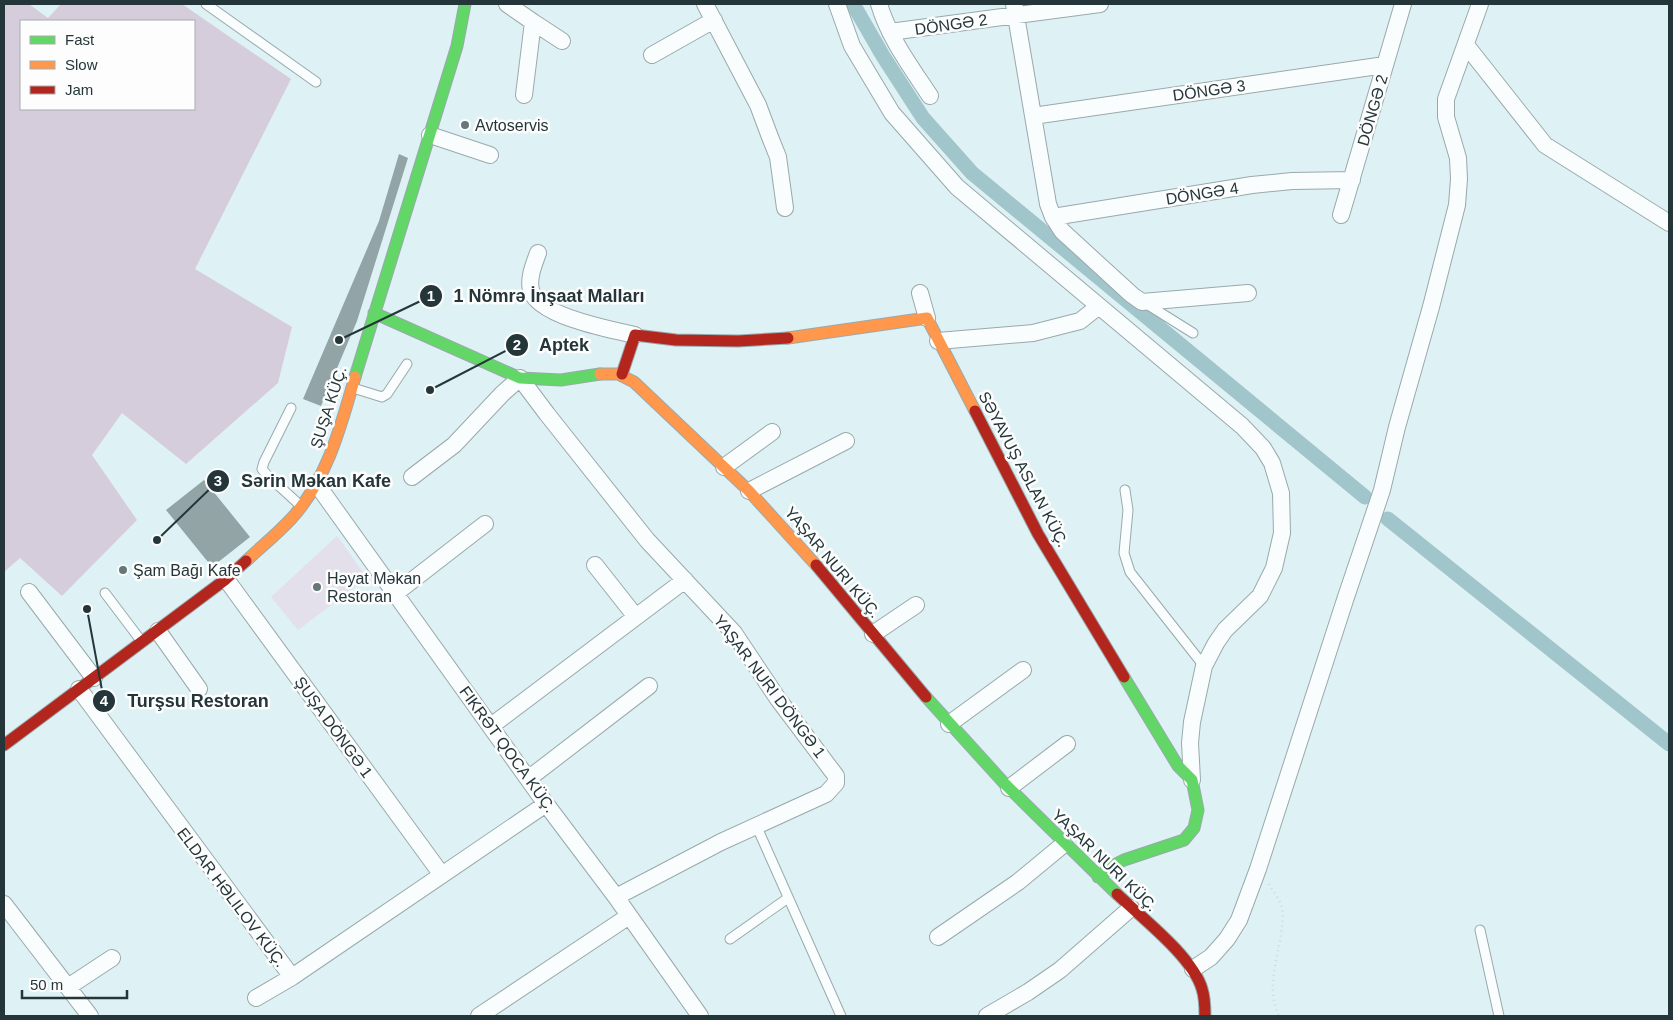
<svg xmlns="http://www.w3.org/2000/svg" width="1673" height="1020" font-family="Arial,sans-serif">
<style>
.green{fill:#e3e0eb}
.forest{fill:#d6cddc;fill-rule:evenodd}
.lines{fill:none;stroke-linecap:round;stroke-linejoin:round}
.canal{stroke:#a0c5cb;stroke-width:15}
.building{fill:#93a4a7}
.lane-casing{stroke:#99a9ac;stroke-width:11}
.street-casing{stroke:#99a9ac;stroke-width:18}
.fast-casing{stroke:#99a9ac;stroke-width:13}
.slow-casing{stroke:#99a9ac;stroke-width:13}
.jam-casing{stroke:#99a9ac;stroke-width:13}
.path{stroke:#d2d8da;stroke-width:2.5;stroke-dasharray:1 4;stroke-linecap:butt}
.lane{stroke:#fafdfd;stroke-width:9}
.street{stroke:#fafdfd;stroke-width:16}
.fast{stroke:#63d668;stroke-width:11}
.slow{stroke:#ff974d;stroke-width:11}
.jam{stroke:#b3261e;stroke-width:11}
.poi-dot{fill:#65777a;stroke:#fdfdfd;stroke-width:2}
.labels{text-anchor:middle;stroke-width:5;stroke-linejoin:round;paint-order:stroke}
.street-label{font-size:16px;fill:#243639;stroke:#fdfdfd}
.poi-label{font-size:16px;fill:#243639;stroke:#fdfdfd;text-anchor:start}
.leader{fill:none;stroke:#243639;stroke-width:2}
.callout-dot{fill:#243639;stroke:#fdfdfd;stroke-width:2}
.mark-label{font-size:15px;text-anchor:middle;font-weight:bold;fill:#fff}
.callout-label{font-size:18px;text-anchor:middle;font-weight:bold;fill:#243639;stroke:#fdfdfd;stroke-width:5;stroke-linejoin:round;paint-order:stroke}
</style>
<rect width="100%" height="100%" fill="#def1f4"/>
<path class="green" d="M337,536l30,42 -69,52 -27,-33z"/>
<path class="forest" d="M4,4h25l19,14 13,-14h121l109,75 -96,190 97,58 -14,56 -92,81 -64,-51 -30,42 45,65 -75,76 -42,-38 -16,14zM21,21h173v88h-173z"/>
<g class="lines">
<path class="canal" d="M853,4l30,52 40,62 49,55 393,324
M1388,519l281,225"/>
</g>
<path class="building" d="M399,154l9,4 -51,163 -36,85 -18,-7 76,-178z
M204,480l46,57 -38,30 -46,-57z"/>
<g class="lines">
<g class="lane-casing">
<path id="lane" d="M206,4l110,78
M1145,303l48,30
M353,388l29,9 5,-3 20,-30
M291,408l-27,54 -2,7 5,6 34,31
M1125,490l3,20 -4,43 6,19 74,94
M105,593l37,49
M756,825l85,191
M1480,930l19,86
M730,939l58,-41"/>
</g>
<g class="street-casing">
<path id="street" d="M507,4l26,18 -9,73
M705,4l53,101 12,32 8,20 7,51
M837,4l15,42 40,67 65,74 285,239 21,22 9,15 9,30 1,40 -8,35 -14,28 -35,34 -9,13 -12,23 -12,56 -2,21 2,37
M879,4c10,34 32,63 51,92
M1014,4l34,200 5,13 9,14 70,64 10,7 106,-9
M533,22l29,19
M890,32l210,-28
M1466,45l79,100 124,78
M652,55l62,-35
M1033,116l352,-51
M430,135l60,20
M1341,215l62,-211
M1053,217l199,-32 40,-4 60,-1
M538,253c-4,11 -10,25 -7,37 6,26 81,40 104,45
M920,293l7,25
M938,341l95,-8 47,-12 19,-15
M724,467l48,-35
M412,477l42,-32 48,-51 18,-16 27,36 100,126 87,93 44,66 58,77v7l-10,11 -105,48 -105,55
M316,483l230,321 70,93 84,119
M749,491l97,-50
M595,565l41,52
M226,579l216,296
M29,592l65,86
M396,593l89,-69
M158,631l41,58
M873,634l43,-29
M79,689l213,288 254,-173
M949,724l74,-54
M491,726l194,-146
M528,779l121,-93
M1009,788l58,-44
M4,904l86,112
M938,937l80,-55 46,-38
M1193,969l18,-12 16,-18 12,-19 19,-51 87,-269 37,-110 15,-63 34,-120 26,-102 2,-26 -1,-21 -12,-41v-18l34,-95
M68,987l44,-29
M256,998l36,-21
M479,1016l150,-100
M987,1016l41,-24 32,-22 71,-62"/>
</g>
<g class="fast-casing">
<path id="fast" d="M374,313l146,65 41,2 39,-6
M355,377l102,-331 8,-42
M926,697l78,86 113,111
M1098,877l16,-12 10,-5 60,-20 10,-12 4,-18 -6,-30 -14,-14 -54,-89"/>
</g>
<g class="slow-casing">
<path id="slow" d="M788,338l139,-20 48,93
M600,374h18l16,8 114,108 68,75
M246,561c15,-14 31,-27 45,-42 36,-39 50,-93 64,-142"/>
</g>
<g class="jam-casing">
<path id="jam" d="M622,374l13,-39 41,5 62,1 50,-3
M975,411l63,123 86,143
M816,565l110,132
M4,745l222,-166 20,-18
M1117,894c24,23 76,63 85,95 3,9 3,18 3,27"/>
</g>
<path class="path" d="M1269,884c4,7 12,17 13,24 4,37 -20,73 -3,108"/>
<use href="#lane" class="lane"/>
<use href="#street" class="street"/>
<use href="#fast" class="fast"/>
<use href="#slow" class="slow"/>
<use href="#jam" class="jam"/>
</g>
<g class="poi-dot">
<circle cx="465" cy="125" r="5"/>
<circle cx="123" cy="570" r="5"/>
<circle cx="317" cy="587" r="5"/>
</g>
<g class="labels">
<g class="street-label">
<text transform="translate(951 24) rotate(-8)" y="6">DÖNGƏ 2</text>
<text transform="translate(1209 90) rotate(-8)" y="6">DÖNGƏ 3</text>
<text transform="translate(1372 110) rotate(-74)" y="6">DÖNGƏ 2</text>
<text transform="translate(1202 193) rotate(-9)" y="6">DÖNGƏ 4</text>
<text transform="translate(328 407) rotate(-72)" y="6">ŞUŞA KÜÇ.</text>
<text transform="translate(1024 469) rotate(62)" y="6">SƏYAVUŞ ASLAN KÜÇ.</text>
<text transform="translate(833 562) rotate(50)" y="6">YAŞAR NURI KÜÇ.</text>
<text transform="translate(770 686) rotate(53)" y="6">YAŞAR NURI DÖNGƏ 1</text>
<text transform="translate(334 727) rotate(54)" y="6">ŞUŞA DÖNGƏ 1</text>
<text transform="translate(508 749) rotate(54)" y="6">FIKRƏT QOCA KÜÇ.</text>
<text transform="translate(1105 860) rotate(44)" y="6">YAŞAR NURI KÜÇ.</text>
<text transform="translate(232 897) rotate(53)" y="6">ELDAR HƏLILOV KÜÇ.</text>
</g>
<g class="poi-label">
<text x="475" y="131">Avtoservis</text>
<text x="133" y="576">Şam Bağı Kafe</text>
<text x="327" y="584">Həyat Məkan<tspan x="327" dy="18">Restoran</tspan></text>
</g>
</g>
<path class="leader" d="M339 340L431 296M430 390L517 345M157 540L218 481M87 609L104 701"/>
<g class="callout-dot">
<circle cx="339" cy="340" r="5"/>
<circle cx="430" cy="390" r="5"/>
<circle cx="157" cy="540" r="5"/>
<circle cx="87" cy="609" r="5"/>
<circle cx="431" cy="296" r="12"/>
<circle cx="517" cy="345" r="12"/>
<circle cx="218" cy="481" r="12"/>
<circle cx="104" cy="701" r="12"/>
</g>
<g class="mark-label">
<text x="431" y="301">1</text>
<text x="517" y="350">2</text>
<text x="218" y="486">3</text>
<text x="104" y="706">4</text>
</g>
<g class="callout-label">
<text x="549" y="302">1 Nömrə İnşaat Malları</text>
<text x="564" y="351">Aptek</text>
<text x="316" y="487">Sərin Məkan Kafe</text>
<text x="198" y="707">Turşsu Restoran</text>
</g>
<rect width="1673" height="1020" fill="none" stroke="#243639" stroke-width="10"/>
<rect x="20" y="20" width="175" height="90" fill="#fdfdfd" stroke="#a6adaf"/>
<rect x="30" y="36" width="25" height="8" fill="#63d668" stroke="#a6adaf"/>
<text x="65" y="45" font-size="15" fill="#243639">Fast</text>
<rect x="30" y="61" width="25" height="8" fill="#ff974d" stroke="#a6adaf"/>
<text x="65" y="70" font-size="15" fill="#243639">Slow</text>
<rect x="30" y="86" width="25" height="8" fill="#b3261e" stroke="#a6adaf"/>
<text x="65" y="95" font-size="15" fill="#243639">Jam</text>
<path d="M22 990v8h105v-8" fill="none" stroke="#243639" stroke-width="2.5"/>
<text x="30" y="990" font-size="15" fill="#243639" stroke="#fdfdfd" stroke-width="4" paint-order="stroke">50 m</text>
</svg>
